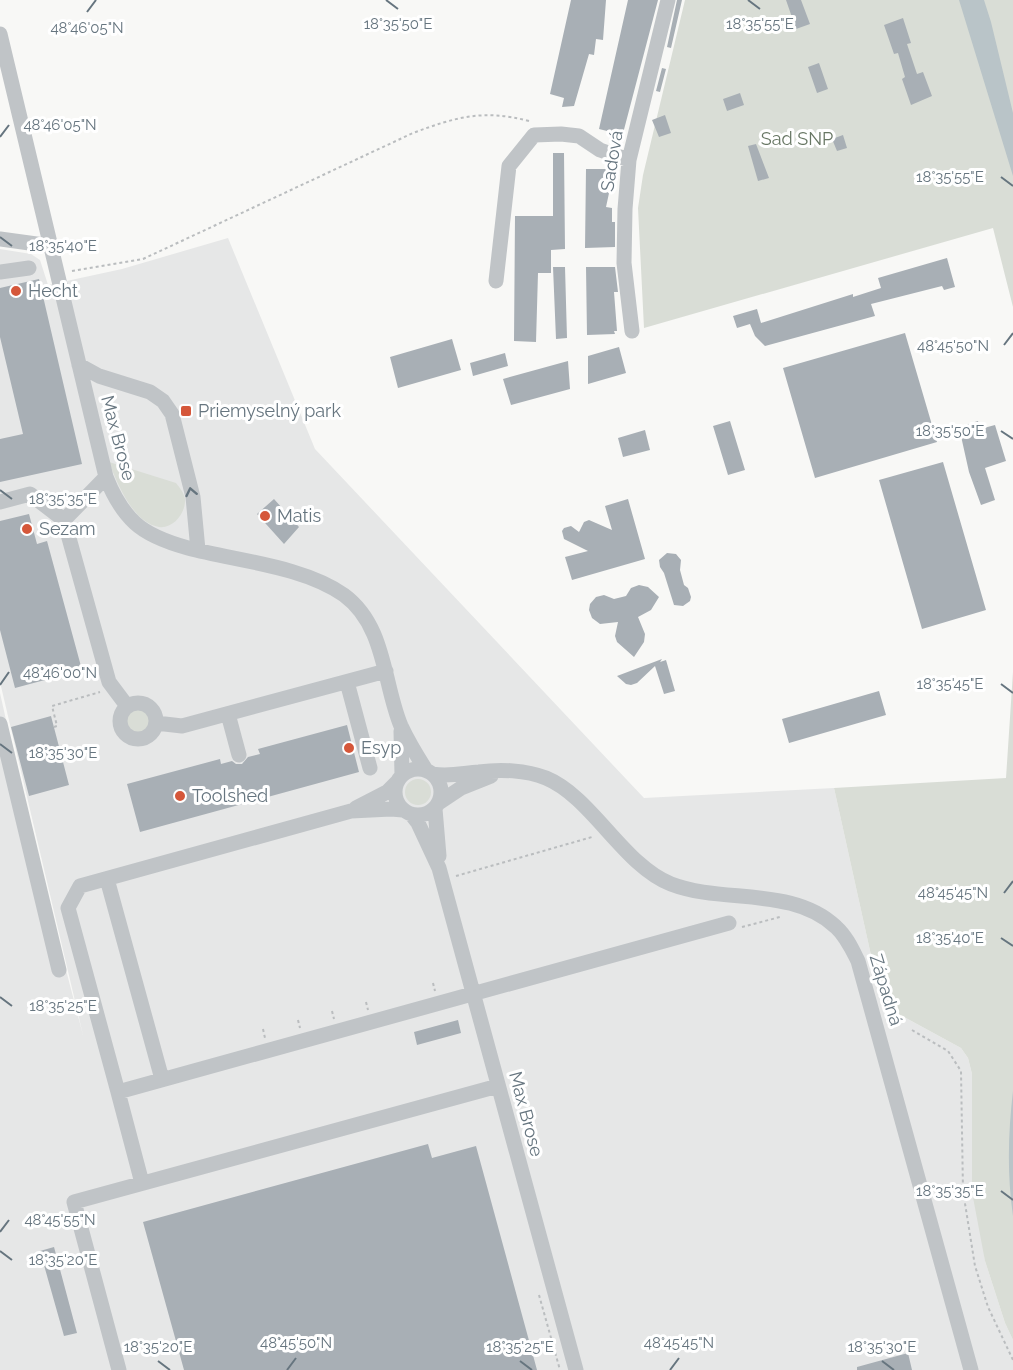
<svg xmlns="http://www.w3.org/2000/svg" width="1013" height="1370" font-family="Raleway,sans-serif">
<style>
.built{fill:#e6e7e7}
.green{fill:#d9ddd6}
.water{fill:#b9c4c8}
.building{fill:#a8afb5}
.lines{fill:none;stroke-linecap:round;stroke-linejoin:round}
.path{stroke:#babdbf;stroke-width:2;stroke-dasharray:3 3;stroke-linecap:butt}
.minor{stroke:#c0c4c7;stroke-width:15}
.oneway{stroke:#66757f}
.ticks{fill:none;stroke:#66757f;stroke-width:2}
.poi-dot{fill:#d5573a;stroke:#fff;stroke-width:2}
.labels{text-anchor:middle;stroke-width:6;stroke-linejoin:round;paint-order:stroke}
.park-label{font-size:18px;fill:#687764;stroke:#fff}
.street-label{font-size:18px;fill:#66757f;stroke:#fff}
.poi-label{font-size:18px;fill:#66757f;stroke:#fff;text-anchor:start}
.ticks-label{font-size:15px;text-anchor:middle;fill:#66757f;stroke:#fff;stroke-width:6;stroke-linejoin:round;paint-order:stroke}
</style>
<rect width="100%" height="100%" fill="#f8f8f6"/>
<path class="built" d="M228,238l87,211 329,349 190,-10 48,217 79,43 7,10 4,16 13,187 20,62 8,17v30h-1013v-677l38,170 45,172 -83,-353v-433l31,5 9,6 8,25 74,-16z"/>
<path class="green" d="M685,0h328v307l-20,-79 -349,100 -6,-120 5,-33z
M109,462l67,21c4,5 8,10 9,16 1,14 -12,30 -26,28 -26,-4 -42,-44 -50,-65z
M1013,672v668l-8,-17 -20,-62 -13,-69v-118l-4,-16 -7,-10 -79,-43 -48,-217 172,-10z
M126 720a12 12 0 1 1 24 0a12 12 0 1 1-24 0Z
M405 792a13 13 0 1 1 26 0a13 13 0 1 1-26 0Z"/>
<path class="water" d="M959,0h25l7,22 22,91v63z
M1013,1091v125c-6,-41 -5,-83 0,-125z"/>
<path class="building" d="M571,0h35l-3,40 -7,-1 -2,16 -5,-1 -15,52 -12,1 2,-9 -14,-4z
M628,0h30l-37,141 -12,-3 2,-6 -12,-3z
M677,0h5l-11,48 -4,-1z
M786,0h15l9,24 -14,5z
M903,18l8,25 -4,1 10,30 6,-2 9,24 -21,9 -9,-26 3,-2 -7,-24 -4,1 -10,-29z
M819,63l9,26 -11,4 -9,-26z
M662,68l4,1 -6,23 -4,-1z
M740,93l4,12 -17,6 -4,-12z
M665,115l6,18 -12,4 -7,-17z
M843,135l4,13 -10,3 -5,-12z
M756,144l13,34 -11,3 -10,-35z
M553,153h11l1,96 -14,1v23h-13l-2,69 -22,-1 1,-125h38z
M586,169h25v15l-5,23 6,1v14h3v25l-30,1z
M947,258l8,29 -11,3 -2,-4 -71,18 4,12 -110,30 -10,-10 -5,-12 -13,4 -4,-12 24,-7 4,14 92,-29v3l28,-9 -3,-10z
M553,267h12l2,71 -11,1z
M586,267h29l3,25h-4l3,39h-3l1,3 -28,1z
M39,279l43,185 -82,18v-43l23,-5 -23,-97v-49z
M905,333l32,109 -122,36 -32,-110z
M452,339l9,31 -63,18 -8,-31z
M619,347l7,26 -38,11v-28z
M505,353l3,13 -35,10 -3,-13z
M568,361l2,28 -59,16 -8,-26z
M730,421l15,49 -17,5 -15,-49z
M978,421l2,8 15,-4 11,36 -21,7 10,32 -14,5 -12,-33 -10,-45z
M645,430l5,20 -27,7 -5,-19z
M943,462l43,148 -64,19 -43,-149z
M274,499l25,28 -15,17 -27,-30z
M628,499l17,60 -73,21 -7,-23 23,-6 -24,-12 -2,-8 2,-3 7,-2 8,6 5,-10 5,-2 23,10 -7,-24z
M29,514l8,30 10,-3 35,129 -67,18 -15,-58v-109z
M667,553l9,1 5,6 -1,10 4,15 4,3 3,9 -1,4 -7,5 -9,-1 -10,-32 -4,-6 -1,-7z
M639,585l9,2 11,10 -8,13 -13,7 7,17 -1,8 -10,15 -17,-15 -2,-6 3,-14 -18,2 -8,-6 -3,-8 1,-6 6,-7 8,-2 10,4 12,-3 5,-8z
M662,659l-2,3 6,-2 9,31 -11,3 -9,-28 -18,17 -6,2 -5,-1 -9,-8z
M879,691l7,24 -97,28 -7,-24z
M51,716l18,69 -40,11 -18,-69z
M347,725l12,47 -219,60 -13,-48 93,-25 1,5 11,-3 4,3h6l6,-7 12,-3 -2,-5z
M458,1020l3,13 -44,12 -3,-13z
M428,1144l4,14 44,-12 61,224h-353l-41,-148z
M54,1247l23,86 -13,3 -24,-85z
M908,1353l4,17h-55v-3z"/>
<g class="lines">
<path class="path" d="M72,271l71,-12 270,-126c43,-16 70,-24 116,-12
M54,727l3,-1 -5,-20 48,-14
M456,876l136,-39
M742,927l38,-10
M433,983l2,8
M366,1002l2,8
M332,1011l2,8
M298,1020l2,8
M263,1029l2,9
M912,1030l36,21 13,20 2,120 12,75 13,41 25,53
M539,1295l21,75"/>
<path class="minor" d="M0,34l106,443c7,18 15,33 29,46 14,13 35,20 53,25 49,13 115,18 156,47 42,31 39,88 57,131 7,15 16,30 25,44
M0,239l51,7
M0,272l29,-4
M496,281l13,-115 25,-31 27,-1 18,2 21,14 29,10
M632,331l-8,-68 1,-54 4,-49 39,-160
M79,365l20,11 51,16 13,9 9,13 21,83 5,53
M106,477l-42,43 45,162 18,24
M0,502l30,-8 34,26
M347,682l23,86
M120 721a18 18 0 1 1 36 0a18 18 0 1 1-36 0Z
M228,714l11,41
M156,723l26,3 204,-55
M0,724l59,246
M401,731l1,44
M395 792a23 23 0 1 1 46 0a23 23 0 1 1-46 0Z
M433,774c16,3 30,-1 46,-2 21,-3 47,-2 67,6 46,19 77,87 125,106 52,20 122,2 165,43 10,9 16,22 22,34l113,409
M440,802l21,-14 30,-12
M356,808l31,-16 10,-10
M435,809l4,47
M403,810l-12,-1 -40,2 -271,75 -12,22 50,184 611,-169
M411,814l7,9 21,45 137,502
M107,879l55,200
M118,1092l24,91
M119,1370l-45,-168 424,-116"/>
</g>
<defs><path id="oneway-chevron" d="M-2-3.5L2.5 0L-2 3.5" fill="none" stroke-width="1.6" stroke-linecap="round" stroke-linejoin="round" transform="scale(1.5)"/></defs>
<use class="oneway" href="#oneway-chevron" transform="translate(191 492) rotate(-102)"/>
<path class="ticks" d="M386,0l12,9M748,0l12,9M87,12l9,-12M0,137l9,-12M1001,177l12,9M0,237l12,9M1004,345l9,-12M1001,431l12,8M0,490l12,9M1001,684l12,9M0,685l9,-13M0,744l12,9M1004,893l9,-12M1001,938l12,8M0,997l12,9M1001,1191l12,9M0,1232l9,-12M0,1251l12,9M158,1361l12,9M520,1361l12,9M882,1361l12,9M287,1370l9,-12M670,1370l9,-12"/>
<g class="poi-dot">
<circle cx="16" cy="291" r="6"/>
<rect x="180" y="405" width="12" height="12" rx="3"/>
<circle cx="265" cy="516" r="6"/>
<circle cx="27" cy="529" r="6"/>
<circle cx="349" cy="748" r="6"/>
<circle cx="180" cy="796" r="6"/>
</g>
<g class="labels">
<g class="park-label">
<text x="797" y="145">Sad SNP</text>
</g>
<g class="street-label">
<text transform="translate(612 161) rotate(-81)" y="6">Sadová</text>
<text transform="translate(118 438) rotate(75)" y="6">Max Brose</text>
<text transform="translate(886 990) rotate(73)" y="6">Západná</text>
<text transform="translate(526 1114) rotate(75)" y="6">Max Brose</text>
</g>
<g class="poi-label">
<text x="28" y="297">Hecht</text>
<text x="198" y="417">Priemyselný park</text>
<text x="277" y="522">Matis</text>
<text x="39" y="535">Sezam</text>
<text x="361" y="754">Esyp</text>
<text x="192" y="802">Toolshed</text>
</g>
</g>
<g class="ticks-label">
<text x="398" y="29">18°35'50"E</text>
<text x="760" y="29">18°35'55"E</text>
<text x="87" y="33">48°46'05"N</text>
<text x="60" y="130">48°46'05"N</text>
<text x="950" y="182">18°35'55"E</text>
<text x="63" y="251">18°35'40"E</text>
<text x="953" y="351">48°45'50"N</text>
<text x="950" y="436">18°35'50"E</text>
<text x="63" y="504">18°35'35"E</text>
<text x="60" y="678">48°46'00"N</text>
<text x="950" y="689">18°35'45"E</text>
<text x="63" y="758">18°35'30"E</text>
<text x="953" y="898">48°45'45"N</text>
<text x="950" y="943">18°35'40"E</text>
<text x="63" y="1011">18°35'25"E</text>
<text x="950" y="1196">18°35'35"E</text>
<text x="60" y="1225">48°45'55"N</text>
<text x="63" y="1265">18°35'20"E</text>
<text x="296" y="1348">48°45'50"N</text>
<text x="679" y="1348">48°45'45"N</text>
<text x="158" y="1352">18°35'20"E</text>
<text x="520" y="1352">18°35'25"E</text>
<text x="882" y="1352">18°35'30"E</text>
</g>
</svg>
